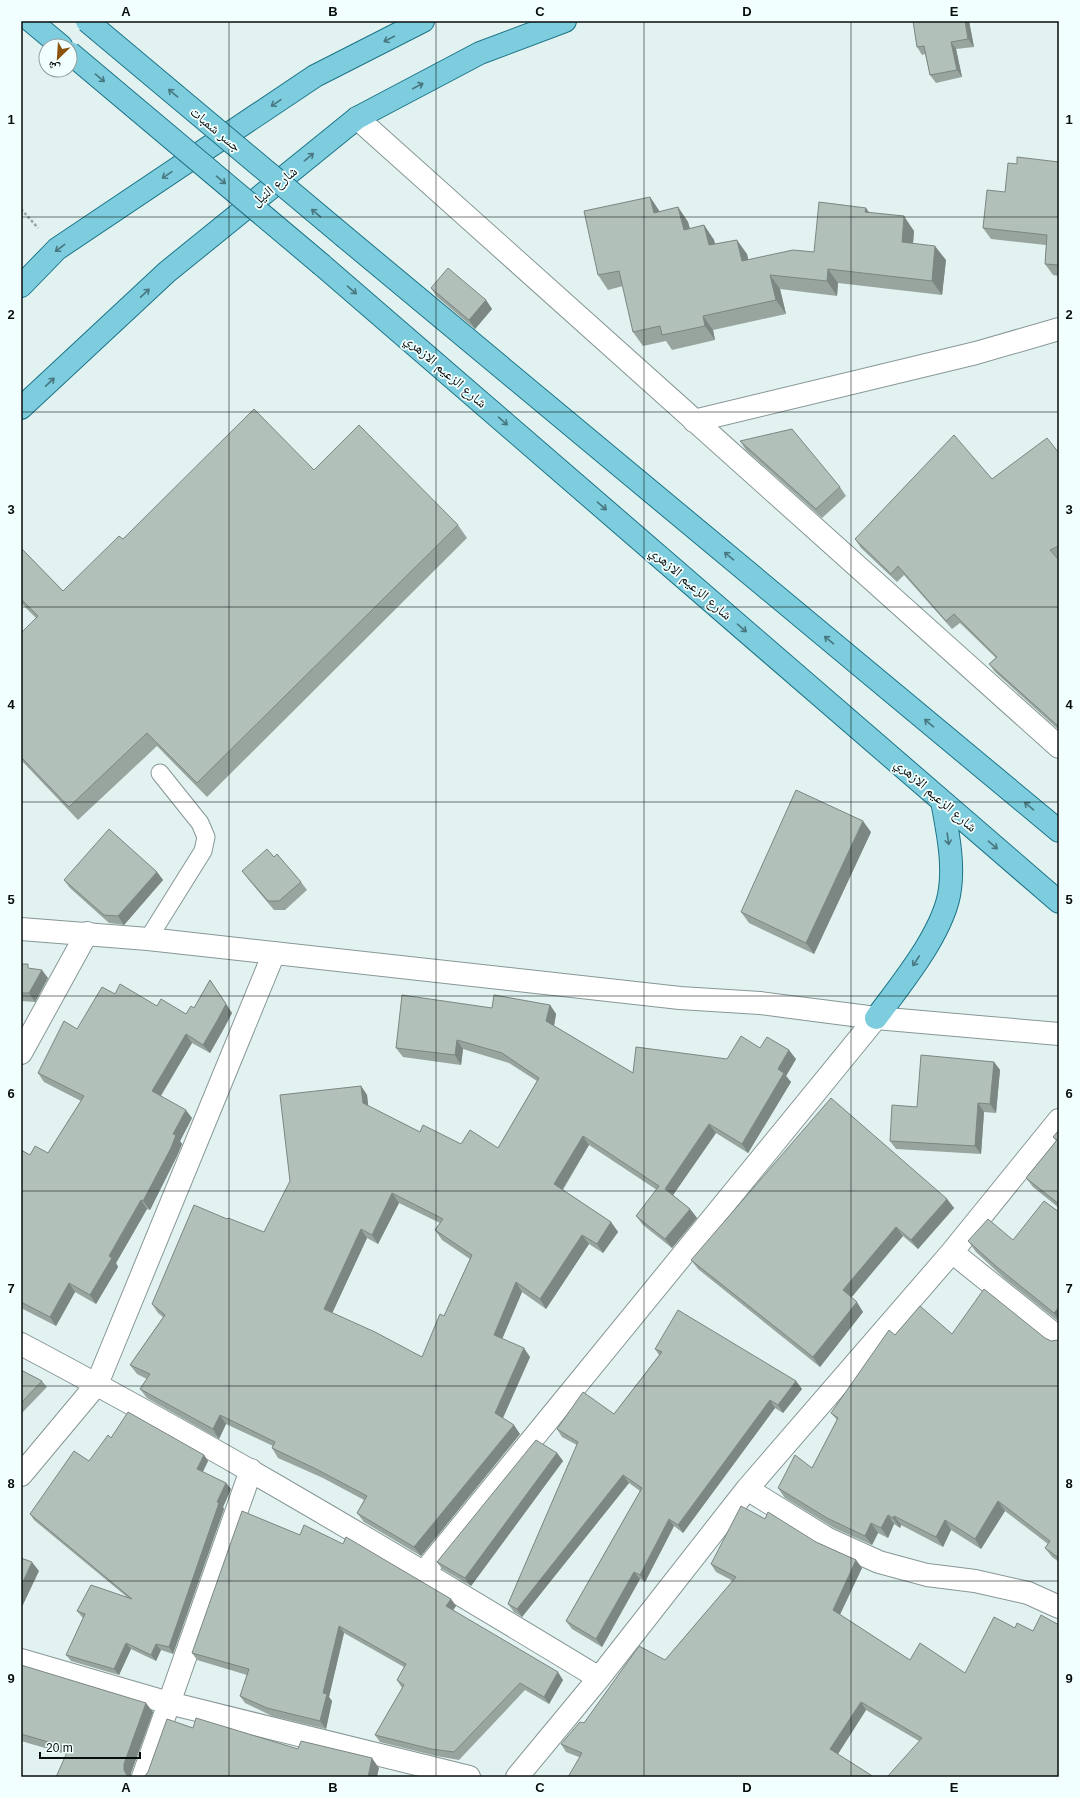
<svg xmlns="http://www.w3.org/2000/svg" width="1080" height="1798" font-family="Arial,'Noto Naskh Arabic',sans-serif">
<style>
.lines{fill:none;stroke-linecap:round;stroke-linejoin:round}
.lane-casing{stroke:#879796;stroke-width:19}
.street-casing{stroke:#879796;stroke-width:24}
.secondary-casing{stroke:#879796;stroke-width:24}
.primary-casing{stroke:#1c7487;stroke-width:24}
.path{stroke:#9ba8a7;stroke-width:2.5;stroke-dasharray:3 2;stroke-linecap:butt}
.lane{stroke:#fff;stroke-width:17}
.street{stroke:#fff;stroke-width:22}
.secondary{stroke:#fff;stroke-width:22}
.primary{stroke:#7dcdde;stroke-width:22}
.primary-bridge-casing{stroke:#1c7487;stroke-width:24;stroke-linecap:butt}
.primary-bridge{stroke:#7dcdde;stroke-width:22}
.wall{fill:#98a59f;fill-rule:evenodd}
.shaded-wall{fill:#7c8682}
.building{fill:#b1c0b9;stroke:#7c8682;fill-rule:evenodd}
.oneway{stroke:#487780}
.grid{fill:none;stroke:#080d0d;stroke-width:1;stroke-opacity:0.55}
.labels{text-anchor:middle;stroke-width:3.5;stroke-linejoin:round;paint-order:stroke}
.street-label{font-size:14px;fill:#080d0d;stroke:#f1fffe}
.neatline{fill:none;stroke:#080d0d;stroke-width:1.5}
.grid-label{font-size:13px;text-anchor:middle;font-weight:bold;fill:#080d0d}
</style>
<rect width="100%" height="100%" fill="#e1f2f1"/>
<g class="lines">
<g class="lane-casing">
<path id="lane" d="M148,939l55,-88 3,-14 -6,-14 -40,-50"/>
</g>
<g class="street-casing">
<path id="street" d="M357,118l702,629
M694,421l282,-68 83,-24
M21,1053l66,-120
M952,1252l107,86
M21,1344c197,104 388,219 578,334
M21,1475l76,-91 177,-431
M747,1489l81,50 51,23 48,13 48,6 53,12 31,14
M424,1572l452,-554
M21,1660l148,43 300,74
M143,1777l108,-307
M517,1777l82,-99 148,-189 205,-237 107,-132"/>
</g>
<g class="secondary-casing">
<path id="secondary" d="M21,929l127,10 532,59 80,5 116,15 183,16"/>
</g>
<g class="primary-casing">
<path id="primary" d="M31,21l30,25
M346,238l713,593
M322,265l737,637
M21,286l36,-37 258,-173 108,-55
M21,408l146,-136 190,-154 123,-65 85,-32
M876,1018c25,-34 69,-87 74,-129 4,-29 -3,-60 -8,-88"/>
</g>
<path class="path" d="M21,209l17,19"/>
<use href="#lane" class="lane"/>
<use href="#street" class="street"/>
<use href="#secondary" class="secondary"/>
<use href="#primary" class="primary"/>
<g class="primary-bridge-casing">
<path id="primary-bridge" d="M87,21l259,217
M70,53l252,212"/>
</g>
<use href="#primary-bridge" class="primary-bridge"/>
</g>
<path class="wall" d="M913,21h56l5,26 -18,2 6,28 -26,6 -6,-8 -5,-21 -3,1 -5,-8z
M1059,162v114l-6,-1 -8,-11 1,-19 -55,-6 -8,-11 22,-36 12,-28z
M650,197l10,15 18,-5 10,15 2,7 14,-4 10,15 1,4 32,10 1,6 66,-8 52,-44 3,5 45,18 -1,12 33,17 -4,35 -104,-12 -1,13 -57,-7 6,25 -73,16 2,10 -43,10 -6,-9 -23,5 -10,-14 -10,-46 -15,4 -10,-15z
M431,288l55,12 6,9 -17,20 -38,-32z
M740,441l100,46 6,9 -24,22 -76,-68z
M1059,453v104l-2,1 2,2v170l-64,-58 -6,-8 7,-6 -36,-35 -8,6 -48,-54 -7,7 -36,-34 -6,-9 137,-60z
M314,470l144,55 9,13 -260,259 -50,-51 -79,74 -57,-60v-127l15,-15 -15,-15v-55l42,43 60,-52z
M871,832l-57,122 -65,-31 -8,-11z
M274,857l27,25 6,8 -22,20h-11l-26,-31 -6,-8z
M157,872l6,8 -39,45 -15,-2 -39,-35 -6,-8z
M21,964l27,14 -13,24 -14,-1z
M210,980l22,33 -9,17 -13,23 -18,-10 -31,53 31,22 -12,23 2,3 -5,12 -27,54 -3,-1 -31,54 2,4 -22,37 -21,-12 -19,34 -35,-18v-158l9,5 18,-2 33,-52 -37,-19 -6,-9 39,-44 38,-35 71,20 8,-6z
M550,1005l6,9 -2,12 79,47 94,-14 33,-11 36,11 -10,17 5,6 -43,71 -32,-20 -43,62 17,14 7,9 -25,30 -29,-23 -7,-9 21,-26 -68,-45 -26,45 48,32 7,10 -15,21 -14,-9 -43,65 -24,-17 -20,47 28,18 -27,61 17,16 -99,122 -57,-34 -7,-9 7,-13 -41,-22 -45,-20 -6,-10 1,-2 -47,-22 -7,15 -72,-41 -7,-9 7,-10 -10,-5 -7,-9 33,-48 -5,-4 -6,-9 75,-85 37,13 97,-146 6,9 1,11 52,26 41,12 37,4 39,-67 -28,-18 -46,-14 -2,16 -58,-8 -7,-9 96,-40zM399,1203l41,20 -5,7 7,10 28,19 -26,57 -22,41 -90,-44 35,-75 11,6z
M994,1062l6,8 -4,43 -12,-1 -3,42 -85,-5 -6,-8z
M1059,1130v78l-26,-21 -7,-9 30,-37 -3,-4z
M947,1199l7,9 -36,41 -15,-13 -52,62 12,14 -43,55 -122,-98 -7,-9z
M1059,1212v110l-54,-43 -29,-27 -8,-11 45,-1z
M952,1334l93,4 6,3h8v221l-7,-5 -7,-9 3,-4 -43,-33 -24,38 -30,-19 -8,17 -42,-22 -1,3 -6,-4 -6,14 -10,-5 -6,12 -38,-17 -49,-30 -7,-10 34,-20 25,-48 -6,-7 64,-78z
M655,1349l141,32 6,8 -19,24 -8,-5 -92,125 -9,-7 -29,56 -5,-3 -38,68 -30,-18 -6,-8 74,-130 -11,-8 -107,134 -8,-5 -6,-8 69,-159 -15,-8 -5,-8 57,-15 45,-59z
M21,1370l21,11 5,6 -26,27z
M111,1438l93,17 4,6 -5,11 23,11 5,6 -8,18 1,2 -51,145 -12,-4 -5,11 -25,-12 -12,26 -48,-14 -5,-6 17,-37 -1,-1 -5,-6 50,-14 -93,-77 -4,-6 59,-53z
M557,1453l6,8 -92,125 -29,-17 -5,-7z
M765,1519l91,41 6,8 -22,47 70,45 55,13 50,-45 18,3 -114,110 -53,-31 -28,44 -259,3 -13,-5 -5,-8 23,-21 81,-63 68,-79 -17,-9 -5,-8z
M451,1599l5,7 -3,4 110,70 -14,24 -24,-14 -66,70 -23,-4 -56,-14 -5,-7 27,-47 -5,-8 7,-13 -60,-34 -15,64 3,4 -6,28 -54,-13 -27,-13 -5,-7 7,-21 -50,-15 -5,-7z
M21,1665l132,47 -22,61 -110,-32z"/>
<path class="shaded-wall" d="M965,21h4l5,26 -6,-8z
M951,42l5,7 6,28 -5,-7z
M650,197l10,15 -6,1z
M678,207l10,15 6,22 -10,-14z
M866,208l10,14 -11,-10z
M904,216l10,15 -2,25 -10,-14z
M704,225l10,15 5,20 -10,-15z
M737,240l10,14 5,22 -10,-15z
M935,246l11,14 -4,35 -10,-14z
M828,269l10,14 -1,13 -10,-15z
M770,275l10,14 6,25 -10,-14z
M486,300l6,9 -17,20 -6,-9z
M703,316l10,14 2,10 -10,-14z
M863,821l8,11 -57,122 -8,-11z
M157,872l6,8 -39,45 -6,-9z
M42,970l6,8 -13,24 -6,-9z
M210,980l22,33 -9,17 -13,23 -7,-8z
M550,1005l6,9 -3,17 -7,-10z
M186,1034l6,9 -34,57 -6,-9z
M457,1040l6,9 -2,16 -6,-10z
M789,1050l7,9 -10,17 5,6 -43,71 -6,-9 36,-75z
M994,1062l6,8 -4,43 -6,-9z
M361,1086l6,9 2,17 -6,-9z
M978,1103l6,9 -3,42 -6,-8z
M186,1110l6,8 -12,23 2,3 -5,12 -27,54 -7,-9 30,-67z
M709,1124l7,9 -45,65 -6,-9z
M583,1136l6,9 -29,48 -6,-9z
M392,1193l7,10 -21,41 -6,-9z
M947,1199l7,9 -36,41 -7,-9z
M141,1200l6,9 -31,54 2,4 -22,37 -6,-9 19,-39z
M690,1209l7,9 -25,30 -7,-9z
M611,1222l7,10 -15,21 -6,-9z
M896,1227l7,9 -54,64 -6,-10z
M361,1229l6,9 -37,80 -6,-9z
M582,1235l7,9 -43,65 -6,-10z
M516,1282l6,10 -22,52 -6,-9z
M69,1283l6,9 -19,34 -6,-9z
M857,1302l6,10 -43,55 -7,-10z
M1059,1307v13l-5,-7z
M524,1348l6,9 -29,65 -6,-9z
M796,1381l6,8 -19,24 -5,-8z
M770,1400l5,8 -92,125 -5,-8z
M220,1415l6,9 -7,15 -6,-10z
M514,1425l6,9 -99,122 -7,-9z
M557,1453l6,8 -92,125 -6,-8z
M204,1455l4,6 -7,14 -4,-6z
M623,1475l6,8 -107,134 -5,-8z
M226,1483l5,6 -8,18 1,2 -51,145 -4,-7 48,-145z
M998,1501l7,10 -24,38 -6,-10z
M888,1515l6,9 -6,14 -7,-10z
M894,1516l7,9 -1,3 -7,-10z
M669,1519l5,7 -29,56 -5,-7z
M945,1520l6,10 -8,17 -7,-10z
M871,1523l7,10 -6,12 -7,-9z
M856,1560l6,8 -24,50 -5,-8z
M32,1562l7,9 -18,38v-23z
M634,1572l6,7 -38,68 -6,-8z
M451,1599l5,7 -5,7 -5,-7z
M339,1626l5,7 -15,64 3,4 -6,28 -6,-8 3,-28z
M126,1643l5,6 -12,26 -5,-6z
M156,1644l5,6 -5,11 -5,-6z
M558,1672l5,8 -14,24 -5,-7z
M861,1702l5,8 -30,47 -6,-8z
M146,1703l7,9 -22,61v4h-3l-4,-7v-6z
M372,1758l7,10 -2,9h-9z"/>
<path class="building" d="M913,21h52l3,18 -17,3 6,28 -27,5 -6,-29 -7,1z
M1017,157l42,5v103l-14,-1 2,-29 -64,-7 4,-38 18,2 3,-29 9,1z
M650,197l4,16 24,-6 6,23 20,-5 5,20 28,-5 5,21 51,-11 21,2 5,-50 47,6 -1,4 39,4 -2,26 33,4 -3,35 -104,-12 -1,12 -57,-6 6,25 -73,16 2,10 -43,9 -2,-9 -27,6 -14,-61 -21,4 -14,-64z
M448,268l38,32 -17,20 -38,-32z
M254,409l60,61 45,-45 99,100 -261,258 -50,-50 -78,74 -48,-50v-124l17,-17 -17,-17v-51l42,43 56,-55 4,3z
M792,429l48,58 -24,22 -76,-68z
M954,435l38,44 55,-41 12,15v93l-9,4 9,10v167l-70,-63 8,-7 -43,-43 -8,7 -48,-55 -7,8 -36,-35z
M796,790l67,31 -57,122 -65,-31z
M109,829l48,43 -39,44 -14,-1 -40,-35z
M267,849l7,8 3,-3 24,28 -22,19h-11l-26,-30z
M21,964h7v4l14,2 -13,23h-8z
M210,980l16,24 -9,17 -14,24 -17,-11 -34,57 34,19 -13,24 3,1 -5,13 -28,53 -2,-1 -32,56 3,2 -22,37 -21,-12 -19,34 -29,-15v-152l9,5 5,-9 13,7 36,-57 -46,-23 26,-52 13,8 25,-42 13,7 5,-10 37,22 4,-7 25,15 5,-8 3,2z
M402,995l90,13 2,-13 56,10 -4,16 87,52 3,-26 91,12 14,-23 19,12 7,-11 22,13 -11,19 6,4 -42,71 -33,-20 -44,65 25,20 -25,30 -29,-23 23,-30 -76,-50 -29,48 57,38 -14,22 -15,-9 -42,64 -24,-17 -22,53 30,13 -29,65 19,12 -100,122 -57,-34 10,-17 -51,-27 -44,-21 3,-6 -55,-27 -7,14 -73,-40 10,-15 -20,-9 35,-50 -13,-11 42,-99 33,14 1,-1 36,14 26,-51 -10,-86 81,-9 2,17 57,29 3,-7 38,19 9,-14 28,18 41,-70 -37,-25 -45,-13 -2,15 -59,-7zM392,1193l51,26 -8,11 37,25 -28,61 -4,-2 -18,43 -47,-25 -51,-23 37,-80 11,6z
M921,1055l73,7 -4,42 -12,-1 -3,43 -85,-5 2,-36 25,2z
M831,1098l116,101 -36,41 -15,-13 -53,63 14,12 -44,55 -122,-97z
M1059,1130v74l-33,-26 31,-38 -4,-3z
M1044,1201l15,11v95l-5,6 -57,-46 -29,-26 20,-22 25,21z
M984,1289l61,49 6,3 7,-1 1,1v217l-14,-10 5,-7 -52,-40 -23,38 -30,-19 -9,17 -42,-21 -1,2 -5,-3 -7,13 -10,-5 -6,13 -38,-18 -49,-30 17,-33 17,13 26,-50 -7,-5 58,-83 6,5 25,-29 32,28z
M678,1310l118,71 -18,24 -8,-5 -92,125 -9,-6 -29,56 -6,-3 -38,67 -30,-18 76,-133 -19,-13 -106,134 -9,-5 70,-162 -21,-13 26,-37 31,22 48,-62 -7,-3z
M21,1370l21,11 -21,22z
M128,1412l76,43 -7,14 29,14 -9,19 2,1 -50,144 -13,-3 -5,11 -25,-12 -12,26 -48,-14 19,-41 -8,-3 14,-26 41,14 -102,-85 44,-63 15,10 19,-26 3,3z
M536,1440l21,13 -92,125 -28,-16z
M741,1506l24,13 3,-7 48,30 40,18 -23,50 77,50 10,-17 45,30 29,-56 21,11 2,-5 16,8 8,-16 18,10v152h-172l35,-39 -61,-36 -31,47 44,28h-306l14,-24 -21,-9 19,-22 4,1 55,-77 26,14 71,-83 -25,-13z
M242,1511l58,24 4,-10 39,19 3,-7 105,62 -5,7 112,66 -14,25 -24,-14 -66,69 -23,-3 -56,-14 29,-50 -7,-5 9,-16 -67,-38 -16,67 4,1 -7,27 -53,-13 -27,-12 9,-27 -57,-16z
M21,1558l11,4 -11,24z
M21,1665l125,38 -22,61v6l3,6 2,1h-73l13,-29 -48,-14z
M196,1718l102,31 3,-8 71,17 -4,19h-224l4,-5 19,-53 26,9z"/>
<defs><path id="oneway-shaft" d="M-6 0H5M1.5-3L5.5 0L1.5 3" fill="none" stroke-width="1.6" stroke-linecap="round" stroke-linejoin="round"/></defs>
<g class="oneway">
<use href="#oneway-shaft" transform="translate(389 39) rotate(153)"/>
<use href="#oneway-shaft" transform="translate(100 78) rotate(40)"/>
<use href="#oneway-shaft" transform="translate(418 86) rotate(-28)"/>
<use href="#oneway-shaft" transform="translate(173 93) rotate(-140)"/>
<use href="#oneway-shaft" transform="translate(276 103) rotate(146)"/>
<use href="#oneway-shaft" transform="translate(309 157) rotate(-39)"/>
<use href="#oneway-shaft" transform="translate(167 175) rotate(146)"/>
<use href="#oneway-shaft" transform="translate(221 180) rotate(40)"/>
<use href="#oneway-shaft" transform="translate(316 213) rotate(-140)"/>
<use href="#oneway-shaft" transform="translate(60 248) rotate(143)"/>
<use href="#oneway-shaft" transform="translate(352 290) rotate(41)"/>
<use href="#oneway-shaft" transform="translate(145 293) rotate(-43)"/>
<use href="#oneway-shaft" transform="translate(50 382) rotate(-43)"/>
<use href="#oneway-shaft" transform="translate(503 421) rotate(41)"/>
<use href="#oneway-shaft" transform="translate(602 506) rotate(41)"/>
<use href="#oneway-shaft" transform="translate(729 556) rotate(-140)"/>
<use href="#oneway-shaft" transform="translate(742 628) rotate(41)"/>
<use href="#oneway-shaft" transform="translate(829 640) rotate(-140)"/>
<use href="#oneway-shaft" transform="translate(929 723) rotate(-140)"/>
<use href="#oneway-shaft" transform="translate(1029 806) rotate(-140)"/>
<use href="#oneway-shaft" transform="translate(948 839) rotate(82)"/>
<use href="#oneway-shaft" transform="translate(993 845) rotate(41)"/>
<use href="#oneway-shaft" transform="translate(916 961) rotate(123)"/>
</g>
<path class="grid" d="M229,21v1756M436,21v1756M644,21v1756M851,21v1756M21,217h1038M21,412h1038M21,607h1038M21,802h1038M21,996h1038M21,1191h1038M21,1386h1038M21,1581h1038"/>
<g class="labels">
<g class="street-label">
<text transform="translate(216 129) rotate(40)" y="5">جسر شمبات</text>
<text transform="translate(274 186) rotate(-39)" y="5">شارع النيل</text>
<text transform="translate(446 371) rotate(41)" y="5">شارع الزعيم الازهري</text>
<text transform="translate(691 583) rotate(41)" y="5">شارع الزعيم الازهري</text>
<text transform="translate(936 795) rotate(41)" y="5">شارع الزعيم الازهري</text>
</g>
</g>
<rect width="1080" height="1798" fill="none" stroke="#f1fffe" stroke-width="44"/>
<g transform="translate(58 58) rotate(205)"><circle r="19" fill="#f1fffe" stroke="#949e9e"/>
<path d="M0-3L7 15L0 10L-7 15Z" fill="#8c530c"/>
<text y="-6" font-size="11" font-weight="bold" text-anchor="middle" fill="#080d0d">ش</text>
</g>
<path d="M40 1752v6h100v-6" fill="none" stroke="#080d0d" stroke-width="2"/>
<text x="46" y="1752" font-size="12" fill="#080d0d" stroke="#f1fffe" stroke-width="3" paint-order="stroke">20 m</text>
<rect x="22" y="22" width="1036" height="1754" class="neatline"/>
<g class="grid-label">
<text x="126" y="16">A</text>
<text x="333" y="16">B</text>
<text x="540" y="16">C</text>
<text x="747" y="16">D</text>
<text x="954" y="16">E</text>
<text x="11" y="124">1</text>
<text x="1069" y="124">1</text>
<text x="11" y="319">2</text>
<text x="1069" y="319">2</text>
<text x="11" y="514">3</text>
<text x="1069" y="514">3</text>
<text x="11" y="709">4</text>
<text x="1069" y="709">4</text>
<text x="11" y="904">5</text>
<text x="1069" y="904">5</text>
<text x="11" y="1098">6</text>
<text x="1069" y="1098">6</text>
<text x="11" y="1293">7</text>
<text x="1069" y="1293">7</text>
<text x="11" y="1488">8</text>
<text x="1069" y="1488">8</text>
<text x="11" y="1683">9</text>
<text x="1069" y="1683">9</text>
<text x="126" y="1792">A</text>
<text x="333" y="1792">B</text>
<text x="540" y="1792">C</text>
<text x="747" y="1792">D</text>
<text x="954" y="1792">E</text>
</g>
</svg>
